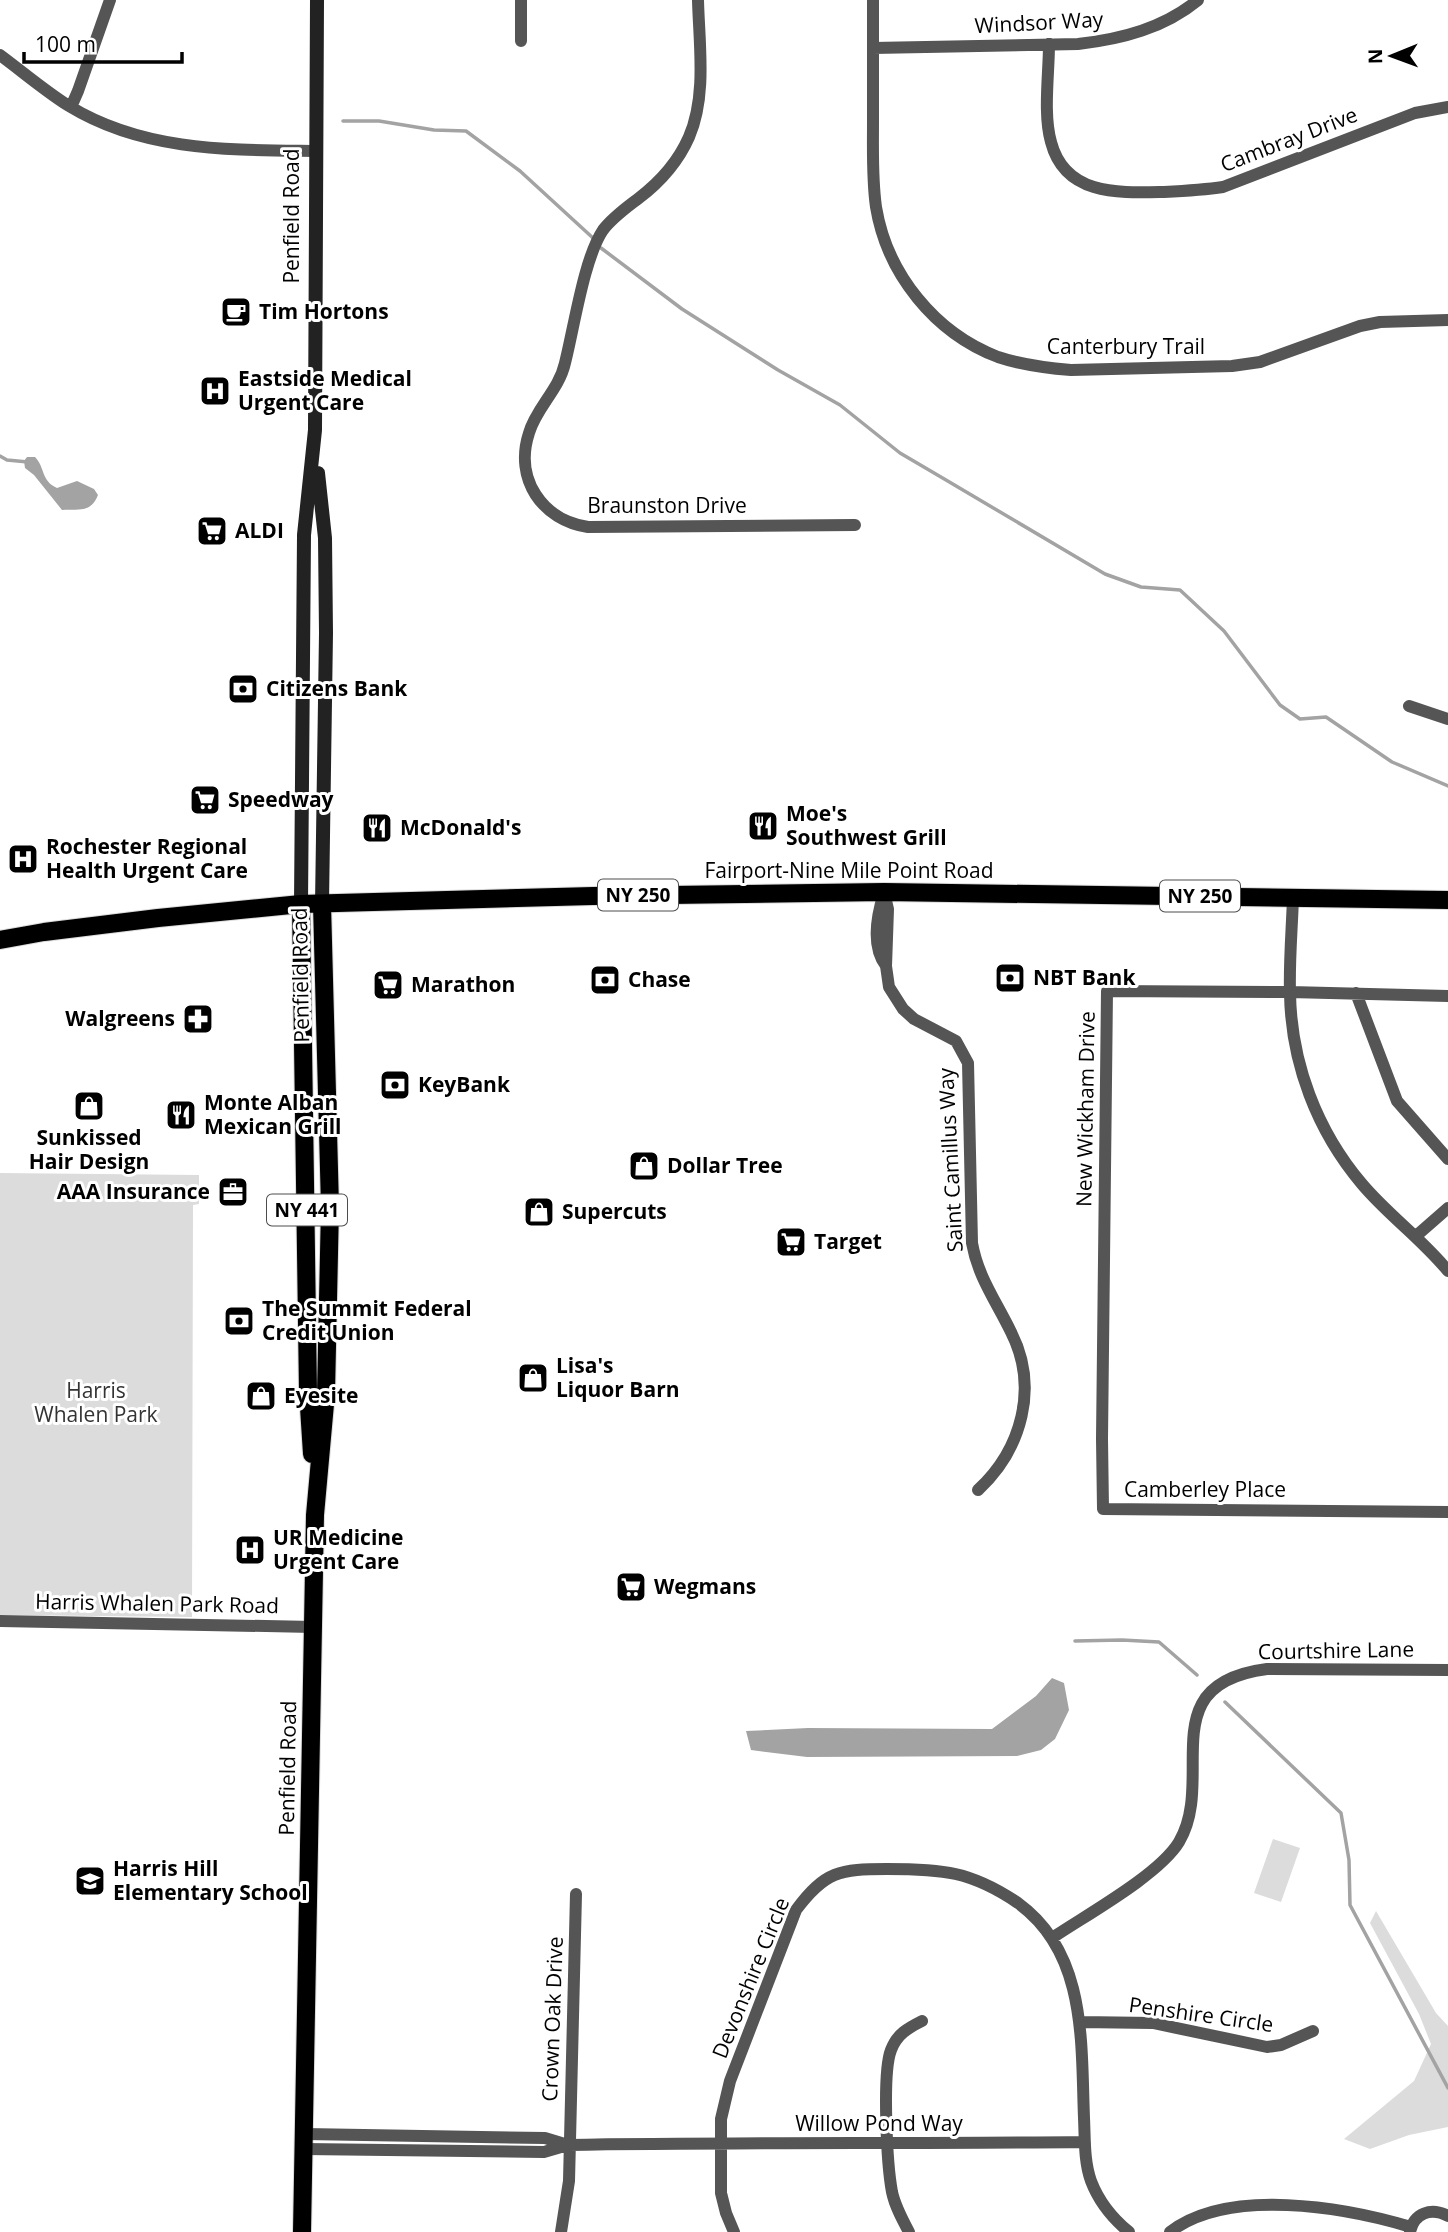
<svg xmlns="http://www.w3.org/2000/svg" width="1448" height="2232" font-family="'Open Sans',sans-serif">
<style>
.green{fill:#dcdcdc}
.water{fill:#a3a3a3}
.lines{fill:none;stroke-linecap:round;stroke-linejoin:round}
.stream{stroke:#a3a3a3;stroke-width:3.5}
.primary-casing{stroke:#dbdbdb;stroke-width:20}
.street{stroke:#555;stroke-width:12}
.secondary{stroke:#222;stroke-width:14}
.primary{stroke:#000;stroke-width:18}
.labels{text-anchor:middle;stroke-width:6;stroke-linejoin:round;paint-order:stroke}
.shield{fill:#fff;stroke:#4c4c4c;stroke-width:2}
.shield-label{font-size:19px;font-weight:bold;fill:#000}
.street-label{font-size:21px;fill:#000;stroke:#fff}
.poi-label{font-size:21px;font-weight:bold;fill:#000;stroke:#fff;text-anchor:start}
.park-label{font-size:21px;fill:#333;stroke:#fff}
</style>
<rect width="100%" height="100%" fill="#fff"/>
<path class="green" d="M0,1173l199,2v29l-6,1 -1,412 -192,-2z
M1273,1839l27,9 -19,54 -27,-9z
M1376,1911l60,102 12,13v101l-39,8 -39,14 -26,-10 70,-58 17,-37 -12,-30 -49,-91z"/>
<path class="water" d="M27,457h8c10,10 6,24 22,31l20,-7 17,8 4,6c-7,18 -19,14 -36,15l-28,-35 -9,-7 -1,-7z
M1052,1678l12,5 5,27 -14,29 -14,11 -24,6 -210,1 -56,-7 -5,-19 62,-3 184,1 44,-33z"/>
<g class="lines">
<path class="stream" d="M343,121h36l55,9 32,1 54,40 73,67
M601,248l81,61 96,61 62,35 60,48 46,27 159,94 36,13 39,3 44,41 56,74 20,14 26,-2 66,45 56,24
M0,456l7,4 21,2
M1075,1641l47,-1 37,2 38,33
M1225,1702l116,111 8,47 1,45 98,183"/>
<g class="primary-casing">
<path id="primary" d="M301,904l7,488 4,62
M0,940l44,-8 114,-14 143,-14 292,-8 291,-4 564,8
M302,2232l13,-717 11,-122 4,-186 -8,-303"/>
</g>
<path class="street" d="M521,0v41
M698,0c1,43 9,96 -9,137 -11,25 -29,45 -50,61 -13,10 -26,19 -36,32 -19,28 -29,98 -38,133 -6,27 -29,45 -36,70 -15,46 13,87 59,94l267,-2
M873,0c0,41 0,82 0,122 0,29 -1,57 3,85 11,67 59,126 122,150 24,8 48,11 73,13l161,-4 28,-4 100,-36 20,-4 68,-2
M1049,44c0,30 -6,70 2,98 14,54 68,51 113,50 20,-1 39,-2 59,-5l192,-74 33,-6
M873,48l205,-4c44,-5 86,-16 120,-44
M0,55c23,17 45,36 69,51 75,46 163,44 246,45
M71,107l7,-16 32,-91
M1409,706l39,13
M884,892l4,17 -2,57 3,21 14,22 11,10 42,22 12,22 4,180c6,34 24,58 39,89 28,55 11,117 -33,158
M884,893c-7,22 -13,53 2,73
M1293,897c-1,32 -4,64 -3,96 1,70 27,138 72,191 26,31 60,55 86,87
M1356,993l41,108 51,58
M1448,996l-158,-4 -183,-1 -5,448 1,70 345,3
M1416,1236l32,-28
M0,1621l313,6
M1052,1938c34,-23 107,-63 127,-96 38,-64 -29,-158 88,-173l181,1
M1080,2022l73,1 114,24 14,-2 32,-14
M305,2134l240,4 23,7
M304,2149l240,3 24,-7c173,-3 345,-1 517,-3
M561,2232l8,-51 7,-287
M734,2232l-8,-19 -5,-20v-74l9,-38 66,-171c29,-39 44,-41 91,-41 55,0 84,2 131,34 69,50 63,139 66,215 1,21 0,44 7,63 8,21 21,37 38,51
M909,2232c-7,-13 -14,-26 -17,-40 -5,-27 -10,-119 -1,-142 6,-16 17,-22 31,-29
M1170,2232c59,-45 174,-25 241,-5
M1410,2232c4,-19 21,-25 38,-16"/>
<path class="secondary" d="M318,473l7,65 1,95 -4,271
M301,904l3,-369 11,-105 2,-430"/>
<use href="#primary" class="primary"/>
</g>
<defs>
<g id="cafe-square" transform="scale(1.575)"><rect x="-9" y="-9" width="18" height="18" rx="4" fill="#000" stroke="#fff"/><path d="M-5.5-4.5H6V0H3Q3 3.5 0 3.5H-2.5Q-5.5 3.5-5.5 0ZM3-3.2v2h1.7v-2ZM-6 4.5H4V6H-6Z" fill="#fff"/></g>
<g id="hospital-square" transform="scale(1.575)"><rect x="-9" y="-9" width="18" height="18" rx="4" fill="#000" stroke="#fff"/><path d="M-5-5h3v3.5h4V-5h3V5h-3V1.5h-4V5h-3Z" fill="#fff"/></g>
<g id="supermarket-square" transform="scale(1.575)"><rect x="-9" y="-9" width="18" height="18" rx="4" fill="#000" stroke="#fff"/><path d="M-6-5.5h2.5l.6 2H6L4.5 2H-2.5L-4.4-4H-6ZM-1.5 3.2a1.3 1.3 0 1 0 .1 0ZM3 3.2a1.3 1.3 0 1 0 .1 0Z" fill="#fff"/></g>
<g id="bank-square" transform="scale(1.575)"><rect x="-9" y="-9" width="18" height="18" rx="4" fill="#000" stroke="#fff"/><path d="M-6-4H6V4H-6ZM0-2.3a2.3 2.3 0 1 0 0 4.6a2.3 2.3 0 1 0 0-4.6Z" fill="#fff"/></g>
<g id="restaurant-square" transform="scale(1.575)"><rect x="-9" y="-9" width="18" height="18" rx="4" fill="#000" stroke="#fff"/><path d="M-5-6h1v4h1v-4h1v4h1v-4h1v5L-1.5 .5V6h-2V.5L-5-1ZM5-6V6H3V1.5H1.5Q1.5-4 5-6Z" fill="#fff"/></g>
<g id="pharmacy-square" transform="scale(1.575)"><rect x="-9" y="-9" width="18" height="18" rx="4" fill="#000" stroke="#fff"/><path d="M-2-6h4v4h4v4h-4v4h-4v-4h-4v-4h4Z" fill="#fff"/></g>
<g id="shop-square" transform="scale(1.575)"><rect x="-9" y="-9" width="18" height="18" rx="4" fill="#000" stroke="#fff"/><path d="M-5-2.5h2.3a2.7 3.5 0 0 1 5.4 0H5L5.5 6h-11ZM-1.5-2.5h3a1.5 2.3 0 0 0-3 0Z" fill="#fff"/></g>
<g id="office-square" transform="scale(1.575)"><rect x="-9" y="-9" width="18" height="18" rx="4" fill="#000" stroke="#fff"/><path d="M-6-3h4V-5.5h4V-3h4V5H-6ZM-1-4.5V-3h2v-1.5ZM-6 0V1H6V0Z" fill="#fff"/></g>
<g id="school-square" transform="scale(1.575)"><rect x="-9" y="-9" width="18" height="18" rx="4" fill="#000" stroke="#fff"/><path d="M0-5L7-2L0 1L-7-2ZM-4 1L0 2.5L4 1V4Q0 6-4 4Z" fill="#fff"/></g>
</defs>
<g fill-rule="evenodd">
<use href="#cafe-square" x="236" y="312"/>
<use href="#hospital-square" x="215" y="391"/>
<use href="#supermarket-square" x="212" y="531"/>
<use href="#bank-square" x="243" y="689"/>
<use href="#supermarket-square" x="205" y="800"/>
<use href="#restaurant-square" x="763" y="826"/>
<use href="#restaurant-square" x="377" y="828"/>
<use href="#hospital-square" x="23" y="859"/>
<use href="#bank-square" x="1010" y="978"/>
<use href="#bank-square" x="605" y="980"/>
<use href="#supermarket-square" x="388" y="985"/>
<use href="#pharmacy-square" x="198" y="1019"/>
<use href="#bank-square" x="395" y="1085"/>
<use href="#shop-square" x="89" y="1106"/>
<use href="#restaurant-square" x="181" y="1115"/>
<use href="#shop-square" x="644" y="1166"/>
<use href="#office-square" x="233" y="1192"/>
<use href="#shop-square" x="539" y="1212"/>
<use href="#supermarket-square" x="791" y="1242"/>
<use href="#bank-square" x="239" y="1321"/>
<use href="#shop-square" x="533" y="1378"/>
<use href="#shop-square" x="261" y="1396"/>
<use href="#hospital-square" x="250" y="1550"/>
<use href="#supermarket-square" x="631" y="1587"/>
<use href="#school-square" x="90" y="1881"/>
</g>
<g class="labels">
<g class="shield">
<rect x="598" y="879.5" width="80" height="31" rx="5"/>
<rect x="1160" y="880.5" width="80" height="31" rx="5"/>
<rect x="267" y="1194.5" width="80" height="31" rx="5"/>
</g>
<g class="shield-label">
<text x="638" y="902">NY 250</text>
<text x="1200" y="903">NY 250</text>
<text x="307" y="1217">NY 441</text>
</g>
<g class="street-label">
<text transform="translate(1039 23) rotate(-3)" y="7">Windsor Way</text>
<text transform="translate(1289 140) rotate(-21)" y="7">Cambray Drive</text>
<text transform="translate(292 216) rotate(-90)" y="7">Penfield Road</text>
<text x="1126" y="354">Canterbury Trail</text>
<text x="667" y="513">Braunston Drive</text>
<text x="849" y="878">Fairport-Nine Mile Point Road</text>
<text transform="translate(301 975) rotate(-91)" y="7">Penfield Road</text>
<text transform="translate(1086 1109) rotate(-89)" y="7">New Wickham Drive</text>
<text transform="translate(951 1160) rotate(-93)" y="7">Saint Camillus Way</text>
<text x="1205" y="1497">Camberley Place</text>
<text transform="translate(157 1604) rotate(1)" y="7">Harris Whalen Park Road</text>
<text transform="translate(1336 1651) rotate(-1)" y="7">Courtshire Lane</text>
<text transform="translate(288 1768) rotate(-89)" y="7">Penfield Road</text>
<text transform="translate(751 1978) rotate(-68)" y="7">Devonshire Circle</text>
<text transform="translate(1201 2015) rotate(8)" y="7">Penshire Circle</text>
<text transform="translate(553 2019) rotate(-88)" y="7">Crown Oak Drive</text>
<text x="879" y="2131">Willow Pond Way</text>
</g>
<g class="poi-label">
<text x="259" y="319">Tim Hortons</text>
<text x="238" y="386">Eastside Medical<tspan x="238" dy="24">Urgent Care</tspan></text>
<text x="235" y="538">ALDI</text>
<text x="266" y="696">Citizens Bank</text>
<text x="228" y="807">Speedway</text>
<text x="786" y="821">Moe's<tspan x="786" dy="24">Southwest Grill</tspan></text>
<text x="400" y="835">McDonald's</text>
<text x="46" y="854">Rochester Regional<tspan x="46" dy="24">Health Urgent Care</tspan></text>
<text x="1033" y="985">NBT Bank</text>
<text x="628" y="987">Chase</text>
<text x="411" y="992">Marathon</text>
<text x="175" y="1026" text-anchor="end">Walgreens</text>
<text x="418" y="1092">KeyBank</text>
<text x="204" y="1110">Monte Alban<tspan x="204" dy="24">Mexican Grill</tspan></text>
<text x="89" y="1145" text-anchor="middle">Sunkissed<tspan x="89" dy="24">Hair Design</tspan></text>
<text x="667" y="1173">Dollar Tree</text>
<text x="210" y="1199" text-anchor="end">AAA Insurance</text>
<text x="562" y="1219">Supercuts</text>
<text x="814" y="1249">Target</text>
<text x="262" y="1316">The Summit Federal<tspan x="262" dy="24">Credit Union</tspan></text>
<text x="556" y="1373">Lisa's<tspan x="556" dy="24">Liquor Barn</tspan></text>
<text x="284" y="1403">Eyesite</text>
<text x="273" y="1545">UR Medicine<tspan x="273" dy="24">Urgent Care</tspan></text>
<text x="654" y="1594">Wegmans</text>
<text x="113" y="1876">Harris Hill<tspan x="113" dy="24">Elementary School</tspan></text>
</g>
<g class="park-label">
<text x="96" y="1398">Harris<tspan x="96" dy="24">Whalen Park</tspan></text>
</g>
</g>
<g transform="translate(1392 56) rotate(269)" stroke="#ffffff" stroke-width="5" paint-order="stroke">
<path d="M0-5L12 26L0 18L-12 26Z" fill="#000000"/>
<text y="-10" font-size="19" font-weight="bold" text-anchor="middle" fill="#000000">N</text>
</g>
<path d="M24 52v10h158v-10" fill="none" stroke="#000000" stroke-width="3.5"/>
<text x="35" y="52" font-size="21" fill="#000000" stroke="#ffffff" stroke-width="5" paint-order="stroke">100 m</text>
</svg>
